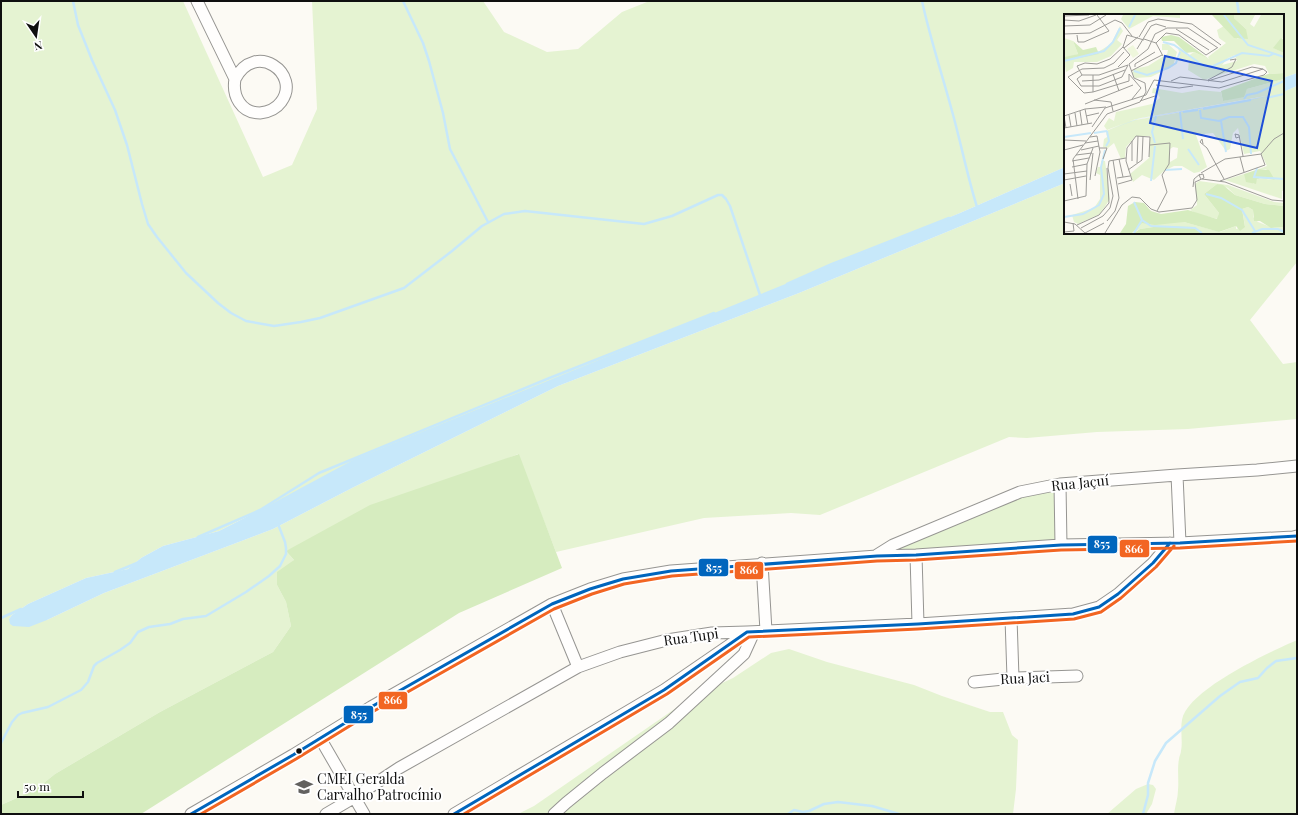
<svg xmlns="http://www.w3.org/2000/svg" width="1298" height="815" font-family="'Playfair Display',serif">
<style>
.green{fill:#e5f3d2}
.forest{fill:#d6ecbf}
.water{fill:#c7e8fa}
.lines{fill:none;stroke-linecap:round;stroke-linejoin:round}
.stream{stroke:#c7e8fa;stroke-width:2.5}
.minor-casing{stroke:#969592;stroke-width:13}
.minor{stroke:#fffefd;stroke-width:11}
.bus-1-casing{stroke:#fff;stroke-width:6}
.bus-2-casing{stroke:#fff;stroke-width:6}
.bus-1{stroke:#0065bd;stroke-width:3}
.bus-2{stroke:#f26522;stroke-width:3}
.bus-dot{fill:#0f0f0f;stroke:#fff;stroke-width:1.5}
.labels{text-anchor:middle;stroke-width:4;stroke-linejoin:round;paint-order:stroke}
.street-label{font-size:14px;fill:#0f0f0f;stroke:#fff}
.poi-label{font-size:14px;fill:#0f0f0f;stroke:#fff;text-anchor:start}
.inset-river{fill:none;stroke:#c7e8fa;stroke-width:2}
.inset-road{fill:none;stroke:#9d9c98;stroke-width:1}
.view{fill:#1d4ed8;fill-opacity:0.15;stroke:#1d4ed8;stroke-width:2}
.inset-edge{fill:none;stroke:#0f0f0f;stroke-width:2}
.line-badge{stroke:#fff;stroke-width:1.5}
.badge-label{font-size:11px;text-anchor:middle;font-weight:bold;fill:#fff}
</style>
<rect width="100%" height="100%" fill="#fcfaf4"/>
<path class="green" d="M1,1h182l80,176 29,-12 25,-56 -5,-108h171l21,31 43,20 31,-3 44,-37 25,-10 15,-1h635v72l-14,5v-63h-218v152l-105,46 -696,295 -45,23 -56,15 -22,12 -13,11 -42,9 -58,26 -16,11 -3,4 38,1 57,-27 169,-64 79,-41 206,-102 241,-93 266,-110v50h218v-141l14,-6v176l-47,58 33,44 14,-2v57l-109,10 -91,3 -70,6 -18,-1 -189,78 -29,-2 -87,5 -148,34 -38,-98 -232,97 8,9 -17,25 9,17 5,24 -18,26 -113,60 -105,62 -20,16 -34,15z
M1056,492l2,50 -157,9 -1,-4 118,-52z
M1297,640v174h-123c1,-8 4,-16 4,-24 1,-10 -1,-21 1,-31 0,-3 2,-5 2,-8 2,-10 -1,-21 1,-31 5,-30 88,-68 115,-80z
M789,649l38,13 87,23 28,11 48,16h13l9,23 6,5 -2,49 -3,25h-495l16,-8 158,-109 41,-19 38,-25z
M1148,784l5,1 3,4 -4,15 -6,10h-39l29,-25z"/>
<path class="forest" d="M519,454l43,114 -103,45 -318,201h-140v-9l34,-15 20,-16 105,-62 113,-60 18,-26 -5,-24 -9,-17v-13l17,-12 -8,-9 84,-46z"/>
<path class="water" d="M1297,73v13l-14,6v-14z
M1065,167v16l-266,110 -241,93 -206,102 -79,41 -169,64 -57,27 -18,7 -16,-1 -3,-2 -1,-5 3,-4 16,-11 58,-26 42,-9 13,-11 22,-12 56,-15 45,-23 89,-48 607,-247z"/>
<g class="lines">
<path class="stream" d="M73,1l5,24 14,35 23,50 12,35 15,59 6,20 9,13 29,36 32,30 13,10 15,8 28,5 27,-4 19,-4 84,-30 48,-37 30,-25 22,-12 21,-3 119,13 28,-8 46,-21h4l4,4 4,7 30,89
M403,1l20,42 6,18 14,52 7,36 38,73
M922,1c8,37 20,73 30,110 9,32 15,64 25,96
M1237,1l2,14
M787,284l45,-20 117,-46
M198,537l62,-27 59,-37 228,-94 167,-66
M115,572l22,-9
M1,618l20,-9
M1,743l11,-21 6,-7 4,-2 26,-6 33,-17 7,-8 6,-16 3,-3 23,-13 10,-7 8,-11 11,-5 21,-3 13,-5 23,-3 40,-24 23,-16 11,-10 6,-12v-6l-1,-6 -7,-18
M788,814l6,-4 9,2 6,-1 15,-7 14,-2 34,4 27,8
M1143,814l5,-19v-12l7,-22 11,-18 54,-47 20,-14 18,-4 9,-10 9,-7 21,-3"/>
<g class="minor-casing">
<path id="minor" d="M197,1l38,78c-3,17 6,34 25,34 9,-1 16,-4 21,-11 21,-28 -26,-62 -46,-23
M1177,475l3,68
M1060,484l1,61
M877,555l16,-10 127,-53 40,-8 117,-9 80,-5 40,-4
M916,555l2,69
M762,563l4,68
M552,604l26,63
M1011,618l2,60
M974,682l39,-4 64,-2
M320,738l44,76
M191,814l102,-59 78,-48 181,-103 38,-15 33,-10 48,-8 206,-15 39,-1 145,-10 119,-2 113,-6 4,-1
M326,814l29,-17 44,-29 179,-101 42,-15 47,-12 45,-7 35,-1 171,-8 155,-10 26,-7 19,-13 35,-31 17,-20
M454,814l210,-124 83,-57
M554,814l12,-11 37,-30 66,-50 75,-69 10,-22"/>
</g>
<use href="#minor" class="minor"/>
<g class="bus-1-casing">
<path id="bus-1" d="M191,814l102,-59 78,-48 181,-103 38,-15 33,-10 48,-8 206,-15 39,-1 145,-10 119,-2 117,-7
M454,814l210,-124 83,-58 171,-8 155,-10 26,-7 19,-13 35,-31 17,-20"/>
</g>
<g class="bus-2-casing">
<path id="bus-2" d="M201,814l95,-55 78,-48 180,-102 38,-15 32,-10 48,-8 205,-15 39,-1 145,-10 119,-2 117,-7
M464,814l203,-120 82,-57 169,-8 156,-10 27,-7 20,-14 35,-31 18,-21"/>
</g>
<use href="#bus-1" class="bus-1"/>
<use href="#bus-2" class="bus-2"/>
</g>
<defs>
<g id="school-bare" transform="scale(1.38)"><path d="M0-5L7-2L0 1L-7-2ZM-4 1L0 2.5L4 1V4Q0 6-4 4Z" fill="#62615f" stroke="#fff" stroke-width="2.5" paint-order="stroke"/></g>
</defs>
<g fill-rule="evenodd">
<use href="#school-bare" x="304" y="787"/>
</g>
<circle class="bus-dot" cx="299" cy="751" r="3.5"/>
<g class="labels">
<g class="street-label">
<text transform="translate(1080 483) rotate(-6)" y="5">Rua Jaçuí</text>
<text transform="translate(691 637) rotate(-8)" y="5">Rua Tupi</text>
<text transform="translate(1025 678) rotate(-3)" y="5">Rua Jaci</text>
</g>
<g class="poi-label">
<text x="317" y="784">CMEI Geralda<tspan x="317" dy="16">Carvalho Patrocínio</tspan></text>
</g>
</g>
<g transform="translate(1064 14)">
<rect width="220" height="220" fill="#fcfaf4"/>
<path d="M59,1h57v3l-27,-2 -24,13 -8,-10zM170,1h21l-5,9 4,3 7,-12h23v25l-2,-2 -8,10 10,5v20l-15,1 -4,-8 -11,-2 -50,16 -16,-10 1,-10 -12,1 3,-5 -2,-8 10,8 6,-4 15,7 -1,-2 18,-14 -7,-5 -2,-8 7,-4 14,13 8,-10 -12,-11zM171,41l2,6 -15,4 6,-7zM56,12l3,5 -6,9 5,4 -11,12 -14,6h-23l-1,6 -7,4 -2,-11 18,-6 17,-1 -1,-2 13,-8zM0,24l9,3 5,13 -14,5zM98,30h6l9,8 -4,14 -22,11 -16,1 -3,-5 2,-4 14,-3 19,-12 1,-4h-6zM220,65v111l-2,1v8l-57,-19 19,-6 10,10 4,-6 17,2 -9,-11h-7l8,-3 -7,-15 -16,3 -6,-26 -5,5 -3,16 -4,2 -13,-18 -17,2 11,32 -8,5 -5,1 -12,-7h-8l-10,5 -10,9 -12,-5 -9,7 -3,-8 19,-16 1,-22h-14l-10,11 -1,11 -4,1 -7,-16 -6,5 -5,-1 1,-8 3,-2 -1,-6 19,-8 -18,7 -3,-4 5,-8 5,3 2,-9 36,-8 8,-6 -2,-4 -6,-1 1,-5 29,5 17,-3 22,2 2,9 20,-5 4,-7zM202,82l-30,7 -107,18 12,-3zM109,133l5,1 -1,10 -7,4v-13zM37,147h4l5,38 -10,15 -22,10 -4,-2 -2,-7 22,-7 6,-9v-24l-4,-2 2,-6h4zM135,167l29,4 46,17 10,1v3l-19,-2 -30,-9 -7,-7 -11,-4 -13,10 15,19 -1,6 -21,-5 -7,-4 7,-5 -2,-21zM184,193l5,3v7l5,5 15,6 11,-1v6h-83l-4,-4 -37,-3 -20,3 -8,4 10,-11h42l36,10 16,-6v3l9,-3 -3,-17z" fill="#e5f3d2" fill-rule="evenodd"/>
<path d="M148,1h22v3l12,11 2,10 -14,-1zM107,21l8,2 30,22 -15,-7 -8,1 -12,-12h-12l-1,-4zM217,24l3,2v13l-11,-5zM9,27l10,9 13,-3 3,7 -35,7 1,-4 13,-3zM220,59v6l-37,10 -3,8 -21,4 -2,-10 47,-17zM195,155l10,1 6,10 -15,-2 -3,1 -1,5 -10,-2 -2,-8zM153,170l6,1 12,10 30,9 19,2v21l-13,1 -11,-7h-6l-1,-11 -5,-3 -6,2 3,18 -5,4 -4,-5 -17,6 -35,-10 -29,3 -13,-2 -10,10h-12l6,-9 2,-18 7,-4 9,1 7,8 10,3 27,-4 29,9 2,-6 -15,-19zM96,212l33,1 8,6h-67l6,-4z" fill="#d6ecbf"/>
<path d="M69,31l6,9 -6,4 -6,-9z" fill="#eff7dc"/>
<path d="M204,82l-32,7 -98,16 -32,12 31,-12z" fill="#c7e8fa"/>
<path class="inset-river" d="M160,1l24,30 36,12M65,13l6,-12M99,28l11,3 30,21h9l29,-13 27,3 4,-2M0,47l40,-10 9,-9 7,-14M70,57l13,4 21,-7 8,-5 4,-11M202,84l18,-4M180,85l3,-4 10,-2 27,-12M139,95l48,-9M136,96l1,8 18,3 10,-4h14l6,10 2,27M116,98l3,27M119,98l15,-2M157,107l5,31M30,119l13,-2M0,123l27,-4M91,129l-3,-11 4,-16M42,132l3,-5 -2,-10M124,135l11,16M193,154l-3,9 30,2M101,156l17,-1M87,167l4,-35M142,180l15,4 21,12 13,21M70,188l8,18 9,6 44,2 7,5M0,203l19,-3 16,-9 5,-11 -3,-27 4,-17M70,219l8,-13M188,219l10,-4h16l6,3"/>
<path class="inset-road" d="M0,2l25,-1M0,6l15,1 17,-6M0,12l26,-1 16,-10M112,15l33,21M0,20l26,-1 25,-13 7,3 10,13M13,21l1,7h6l25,-11 -12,-16M75,23l9,-15 10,-3 34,5 29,21M80,25l12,4M60,34l14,-11M73,35l14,-23 5,-2 10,3M60,38l-10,11 -10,5 -22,1 -14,8 16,16 9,-1 36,-11v-7M99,42l-7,-13 10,-10 13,2 27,20 11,-7M65,50l19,-15 7,-15 12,-6h21l30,20M54,53l12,-12 -7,-8M71,53v-3l20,-12M67,57l31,-16M49,60l6,17M65,60l12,14 -9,11M18,61l-5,-9 8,-3 12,1 13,-5 13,-12 4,-12 17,5M18,61l-5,4 4,7h18l23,-9 6,-12M18,61h17l29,-10M29,61v17M144,66l24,-13 4,-8 -6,1M18,67l17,-1 26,-10M107,67l9,-4 42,5 41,-13M144,67l44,-14 11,2M92,71l23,3 14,-2M30,86l17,2 2,9M76,87l15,-5M21,90l48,-19M21,95l3,15M16,97l2,14M11,99l2,13M5,101l2,12M0,102l21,-7 21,-2M0,102l2,12M22,102l13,-3M28,113l13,-19 41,-13 8,-15 65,8 45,-13 3,-3 -4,-3M0,114l28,-5M26,123l7,-1 3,16 -5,24M175,123l-3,1 -1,-4 4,1 4,21M0,126l22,1M68,127v20M21,129l13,-2M139,130l-1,-5 -2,3 7,6 17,31M86,131l20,-2 -1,21 -7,11 5,17 -10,19M35,134h8l-4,11M0,136l19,-5M17,136l18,-4M197,140l13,-15 10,-6M12,141l16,-2M176,143l4,15M55,145l4,18M8,147l17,-3M73,149l1,-27M8,153l15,-3M64,156l14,-10 1,-24M137,159l24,-14 36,-5 4,11 -45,16M0,160l23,-3M53,164l13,-2M138,165l23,3 47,18 12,1M0,166l22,-4M26,166l3,-27M6,170l2,12M54,170l14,-4 -6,-19 1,-13 9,-12 14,1 -1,20M129,173l1,-8 6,-5M14,185l-5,-40 34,-45 33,-12 6,-10 -1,-9 -11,-5 -5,-14M0,187l22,-5 1,-32 6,-16M43,207l8,-10 4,-13 -6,-38M0,208l11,2 10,9M13,211l22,-10 10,-12 -2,-35M17,214l22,-12 7,-8 3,-12 -5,-28 1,-7 17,-3M0,218l10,-1 -1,-8M21,219l19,-10M41,219l17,-28 10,-8 8,1 11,11 8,3 33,-4 5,-8 -2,-18 9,-4 -1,-4 -4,1 2,4"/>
<path class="view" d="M101,42l107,25 -15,67 -107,-25z"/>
<rect width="220" height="220" class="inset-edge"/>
</g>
<g class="line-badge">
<rect x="1087" y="535" width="31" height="19" rx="4" fill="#0065bd"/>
<rect x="1119" y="539" width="31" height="19" rx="4" fill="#f26522"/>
<rect x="698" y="558" width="31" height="19" rx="4" fill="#0065bd"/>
<rect x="734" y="561" width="30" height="19" rx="4" fill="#f26522"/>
<rect x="378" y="691" width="30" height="19" rx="4" fill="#f26522"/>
<rect x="343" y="705" width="31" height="19" rx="4" fill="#0065bd"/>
</g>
<g class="badge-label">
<text x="1102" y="548">855</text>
<text x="1134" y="553">866</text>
<text x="714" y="572">855</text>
<text x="749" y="574">866</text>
<text x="393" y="704">866</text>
<text x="359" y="719">855</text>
</g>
<rect width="1298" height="815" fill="none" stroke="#0f0f0f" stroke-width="4"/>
<g transform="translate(36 36) rotate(167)" stroke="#ffffff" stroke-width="3" paint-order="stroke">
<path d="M0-3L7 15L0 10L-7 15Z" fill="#0f0f0f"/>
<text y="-6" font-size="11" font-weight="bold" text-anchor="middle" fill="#0f0f0f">N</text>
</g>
<path d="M18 791v6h65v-6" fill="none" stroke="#0f0f0f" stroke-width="2"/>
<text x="24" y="791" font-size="12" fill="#0f0f0f" stroke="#ffffff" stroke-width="3" paint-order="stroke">50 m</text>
</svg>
